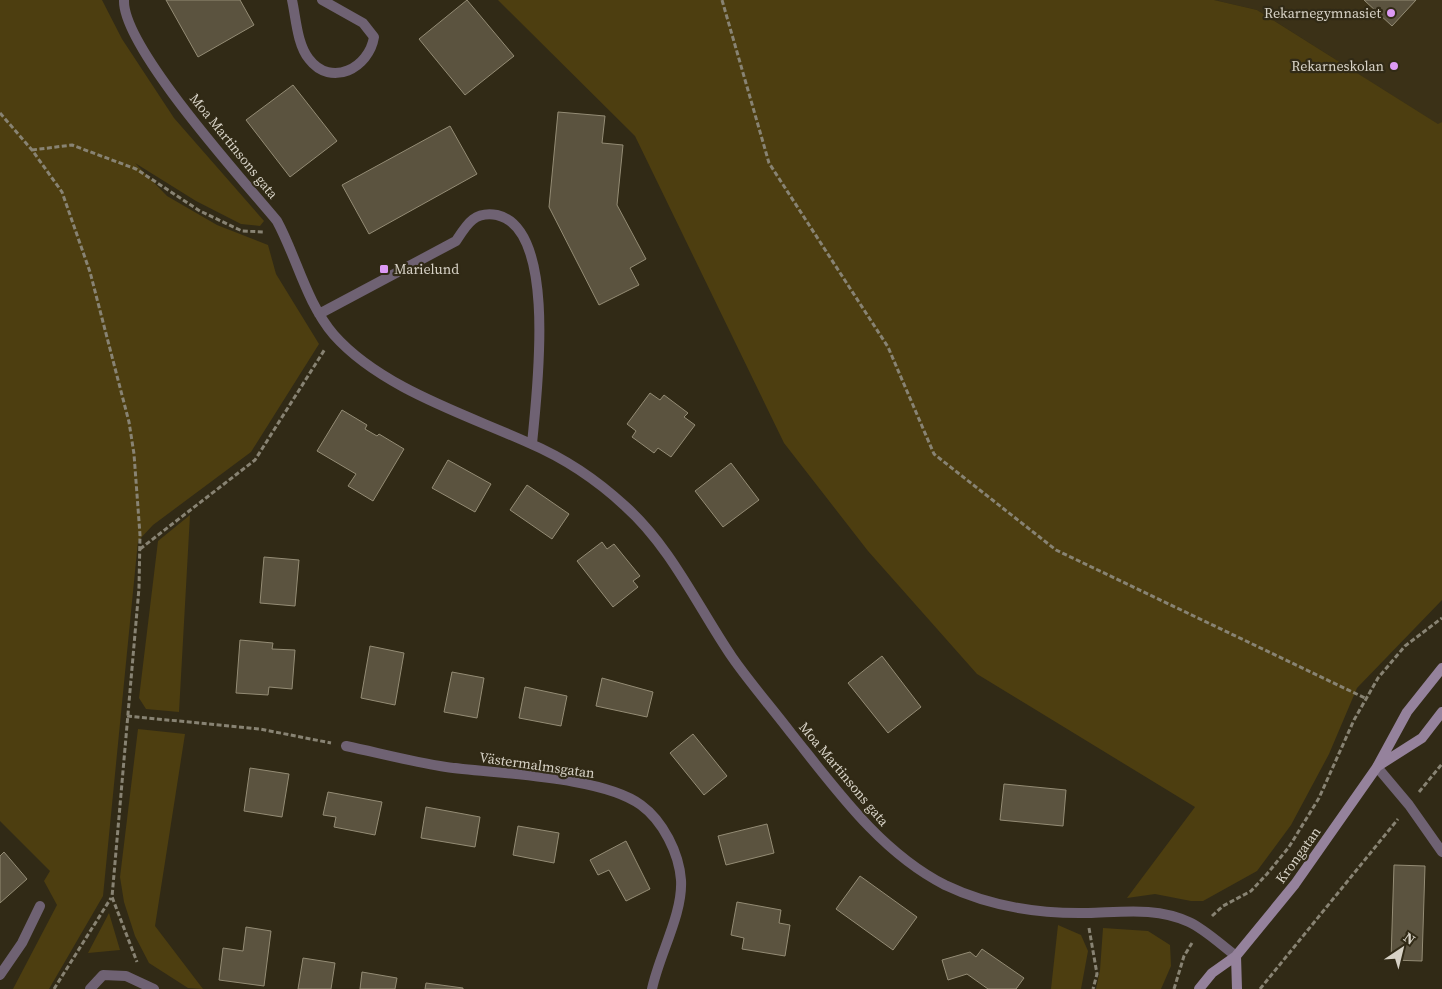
<svg xmlns="http://www.w3.org/2000/svg" width="1442" height="989" font-family="'Source Serif 4',serif">
<style>
.built{fill:#3b3117}
.green{fill:#4d3e10}
.building{fill:#5b533f;stroke:#948c75}
.lines{fill:none;stroke-linecap:round;stroke-linejoin:round}
.path{stroke:#888373;stroke-width:3;stroke-dasharray:5 2.5;stroke-linecap:butt}
.lane{stroke:#6f6273;stroke-width:10}
.street{stroke:#6f6273;stroke-width:10}
.secondary{stroke:#95829c;stroke-width:10}
.poi-dot{fill:#dc99f4;stroke:#312a16;stroke-width:2}
.labels{text-anchor:middle;stroke-width:4.5;stroke-linejoin:round;paint-order:stroke}
.poi-label{font-size:14px;fill:#d7d2c6;stroke:#312a16;text-anchor:end}
.street-label{font-size:14px;fill:#d7d2c6;stroke:#312a16}
</style>
<rect width="100%" height="100%" fill="#312a16"/>
<path class="built" d="M1214,0h228v122l-3,3 -182,-115z"/>
<path class="green" d="M0,0h102l20,39 52,79 90,103 -4,5 -19,-2 -45,-23 -61,-38 32,33 50,29 51,20 8,29 43,70 -68,108 -98,73 -15,16 -35,355 -54,93h-36l44,-84 -13,-24 6,-10 -50,-50z
M498,0h716l43,10 181,114 4,-2v478l-85,88 -28,66 -38,71 -34,46 -54,30h-12l-36,-7 -28,4 68,-91 -218,-133 -109,-123 -84,-108 -149,-307z
M190,515l-11,197 -33,-3 -7,-11 19,-157z
M138,729l47,5 -30,192 48,63 -15,-1 -39,-25 -14,-27 -11,-34 -4,-25z
M109,913l11,37 -32,3z
M1058,925l23,10 7,16 -7,38h-30z
M1103,928l45,3 22,14 1,21 -10,23h-65l4,-19z"/>
<path class="building" d="M166,0h74l14,25 -56,32z
M467,0l47,56 -49,39 -46,-56z
M1364,0h52l-24,26z
M293,85l44,56 -47,36 -44,-57z
M558,112l47,4 -3,27 21,2 -6,60 29,54 -16,9 9,17 -40,20 -50,-98z
M450,126l27,48 -108,60 -27,-49z
M650,393l10,7 4,-5 24,18 -4,4 11,8 -24,32 -13,-9 -4,5 -22,-16 4,-6 -9,-7z
M342,410l25,15 -2,4 12,7 2,-2 25,15 -31,52 -25,-15 8,-12 -39,-23z
M448,460l43,24 -16,28 -43,-24z
M731,463l28,37 -36,27 -28,-36z
M527,485l42,29 -17,25 -42,-29z
M602,542l5,7 7,-5 26,32 -7,5 5,6 -25,20 -36,-46z
M264,557l35,3 -4,46 -35,-3z
M240,640l33,3 -1,6 23,1 -3,39 -23,-2 -1,8 -32,-2z
M370,646l34,7 -9,52 -34,-7z
M882,656l39,51 -33,26 -40,-50z
M452,672l32,6 -7,40 -33,-6z
M602,678l51,14 -6,25 -51,-11z
M525,687l42,9 -6,30 -42,-8z
M693,734l34,42 -23,19 -34,-42z
M250,768l39,6 -7,43 -38,-6z
M1004,784l62,6 -3,36 -63,-6z
M328,792l54,10 -7,33 -41,-8 2,-10 -13,-2z
M426,807l54,10 -5,30 -54,-9z
M767,824l7,29 -48,12 -8,-29z
M518,826l41,7 -5,30 -41,-8z
M626,841l24,48 -24,12 -17,-31 -11,5 -8,-15z
M4,852l23,27 -27,24v-47z
M1394,865l31,1 -3,95 -31,-1z
M860,876l57,41 -24,33 -57,-41z
M737,902l44,8 -2,13 11,2 -5,31 -43,-7 2,-11 -13,-3z
M246,927l25,4 -7,55 -45,-6 4,-32 20,3z
M982,949l42,29 -8,11h-28l-21,-15 -19,6 -6,-20 28,-8 6,5z
M303,958l32,5 -4,26h-33z
M362,972l35,6 -2,11h-35z
M426,983l37,5v1h-38z"/>
<g class="lines">
<path class="path" d="M722,0l47,163 119,184 46,107 122,96 309,148
M0,113l32,37 30,42 28,80 39,150 5,32 6,81 -1,53 -27,309 25,65
M32,150l40,-5 64,24 64,42 42,20 22,1
M140,549l115,-89 70,-111
M127,716l133,13 71,14
M1419,792l23,-28
M1212,916l11,-10 28,-15 16,-17 22,-27 30,-49 35,-78 24,-42 27,-32 37,-28
M1089,928l8,46 -4,15
M54,989l57,-91
M1174,989l10,-33 8,-13
M1260,989l138,-170"/>
<path class="lane" d="M1377,767l32,38 33,47"/>
<path class="street" d="M124,0c-2,47 119,180 153,221 20,37 29,81 57,114 47,53 131,79 195,108 35,15 68,37 96,63 46,41 73,101 107,151 18,26 40,51 59,76 44,55 89,119 154,152 44,21 95,29 143,28 35,-1 69,-6 101,9 17,8 32,23 47,34
M292,0c4,18 5,44 17,59 22,29 60,9 65,-22l-11,-14 -41,-23
M319,314l137,-73c11,-17 18,-30 41,-26 62,14 39,183 35,229
M346,746c33,7 67,16 100,21 51,7 156,9 195,38 22,16 38,48 40,75 2,34 -22,75 -29,109
M0,975l22,-32 18,-37
M90,989l13,-14 23,1 28,13"/>
<path class="secondary" d="M1378,766l44,-28 20,-26
M1236,956l1,33
M1199,989l13,-16 24,-17 59,-72 82,-117 30,-55 35,-44"/>
</g>
<g class="poi-dot">
<circle cx="1391" cy="13" r="5"/>
<circle cx="1394" cy="66" r="5"/>
<rect x="379" y="264" width="10" height="10" rx="2.5"/>
</g>
<g class="labels">
<g class="poi-label">
<text x="1381" y="18">Rekarnegymnasiet</text>
<text x="1384" y="71">Rekarneskolan</text>
<text x="394" y="274" text-anchor="start">Marielund</text>
</g>
<g class="street-label">
<text transform="translate(234 146) rotate(51)" y="5">Moa Martinsons gata</text>
<text transform="translate(537 765) rotate(8)" y="5">Västermalmsgatan</text>
<text transform="translate(844 774) rotate(50)" y="5">Moa Martinsons gata</text>
<text transform="translate(1298 855) rotate(-54)" y="5">Krongatan</text>
</g>
</g>
<g transform="translate(1402 949) rotate(35)" stroke="#312a16" stroke-width="4" paint-order="stroke">
<path d="M0-4L9 19L0 12L-9 19Z" fill="#d7d2c6"/>
<text y="-8" font-size="14" font-weight="bold" text-anchor="middle" fill="#d7d2c6">N</text>
</g>
</svg>
